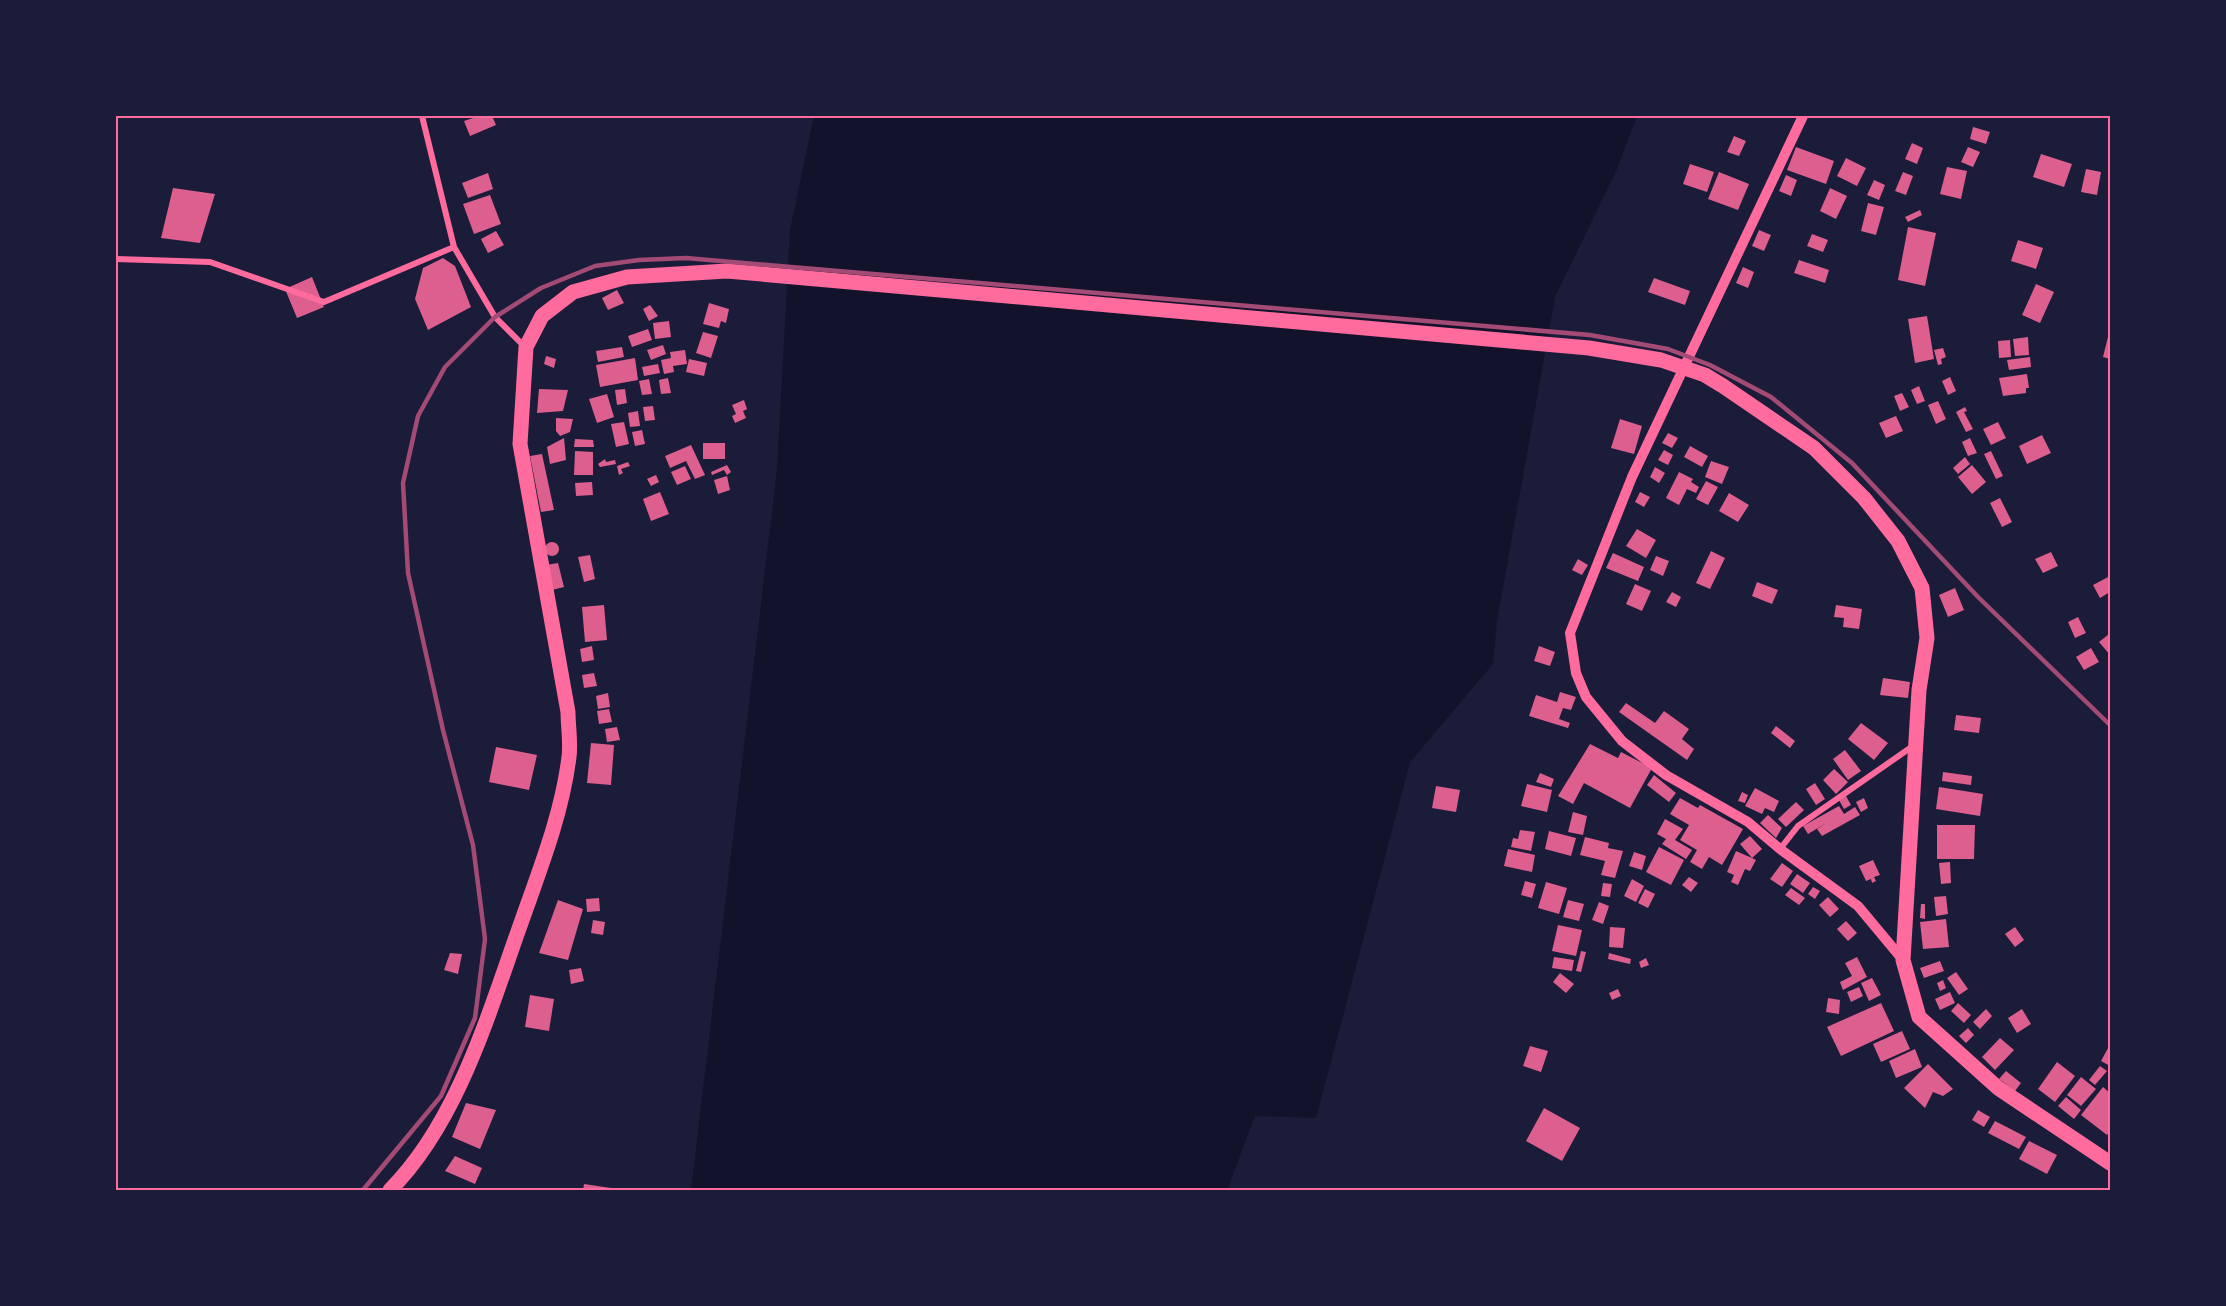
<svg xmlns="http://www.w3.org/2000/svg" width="2226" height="1306" font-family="'Varela Round',sans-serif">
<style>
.water{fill:#12122b}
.building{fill:#dd5f8e}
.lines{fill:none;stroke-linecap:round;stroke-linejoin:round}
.minor{stroke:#ff6b9d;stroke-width:6}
.tertiary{stroke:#ff6b9d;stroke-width:10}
.primary{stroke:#ff6b9d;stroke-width:15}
.rail{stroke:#a44b75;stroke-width:4.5}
.neatline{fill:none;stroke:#ff6b9d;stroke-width:2}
</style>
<rect width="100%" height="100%" fill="#1b1b3a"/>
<path class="water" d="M814,116h823l-20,53 -62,128 -58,324 -4,43 -83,98 -94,356 -61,-2 -28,74h-536l86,-720 13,-240z"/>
<path class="building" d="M479,116h13l4,9 -26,11 -6,-15z
M1973,127l17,5 -4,12 -16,-5z
M1734,136l12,5 -7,15 -12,-4z
M1912,143l11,5 -6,16 -12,-5z
M1796,147l38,14 -8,23 -39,-14z
M1968,147l12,5 -7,15 -12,-5z
M2041,154l31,10 -8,23 -31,-10z
M1846,158l20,10 -9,18 -20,-10z
M1690,164l24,8 -7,20 -24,-8z
M1947,167l20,4 -6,28 -21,-5z
M2086,169l15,3 -4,23 -16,-3z
M1719,172l30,12 -11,26 -30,-11z
M1903,172l10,4 -7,19 -11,-4z
M488,173l5,16 -25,9 -6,-15z
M1786,175l11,5 -6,16 -12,-5z
M1874,180l11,5 -6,15 -12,-5z
M173,188l42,6 -15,49 -39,-5z
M1830,188l17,8 -11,23 -16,-8z
M490,195l11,29 -27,10 -11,-30z
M1868,203l16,4 -8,28 -15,-4z
M1920,210l2,5 -14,7 -3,-5z
M1908,227l28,6 -11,53 -27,-6z
M1759,230l12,5 -7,16 -12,-5z
M496,231l8,14 -16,8 -7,-14z
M1812,234l16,6 -5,12 -16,-6z
M2018,240l25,8 -7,21 -25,-8z
M443,258l12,8 16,41 -43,23 -13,-31 8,-31z
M1799,260l30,10 -4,13 -31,-10z
M1743,267l11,5 -6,16 -12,-5z
M312,277l12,30 -27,11 -12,-29z
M1654,278l36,13 -5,14 -37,-13z
M2036,284l18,8 -14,31 -18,-8z
M617,290l7,13 -16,7 -6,-12z
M709,303l20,6 -3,14 -5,-2 -2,7 -16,-4z
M650,305l8,11 -9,5 -6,-12z
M1927,316l7,43 -19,4 -7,-44z
M669,321l2,16 -16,2 -2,-16z
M648,329l4,11 -20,7 -4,-11z
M703,332l15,4 -7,22 -15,-5z
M2028,337l1,18 -14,1 -2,-17z
M2108,337l2,1v21l-7,-2z
M2010,340l1,17 -12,1 -1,-17z
M663,345l3,9 -15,6 -4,-10z
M622,347l2,10 -26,5 -2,-11z
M1943,348l3,9 -5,2 1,5 -4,1 -4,-15z
M685,350l2,14 -14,2 1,6 -10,2 -3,-14 10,-2 -1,-6z
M546,356l10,3 -2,9 -10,-4z
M2030,357l1,10 -22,3 -2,-10z
M635,358l3,22 -38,7 -4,-22z
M689,359l18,4 -3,13 -18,-4z
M658,364l2,9 -16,3 -2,-9z
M2027,374l2,14h-3v5l-23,3 -4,-18z
M1950,377l6,14 -8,4 -6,-14z
M668,378l3,15 -10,1 -2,-14z
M649,379l3,15 -10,1 -3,-14z
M1919,386l6,15 -8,3 -6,-14z
M539,389l29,1 -5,21 -26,2z
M625,389l2,14 -10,2 -2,-15z
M1902,393l7,14 -9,4 -6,-15z
M607,394l7,23 -17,6 -8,-24z
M744,400l3,9 -4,2 3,7 -11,5 -3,-7 4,-2 -4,-9z
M1938,401l8,18 -10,5 -8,-19z
M653,406l2,14 -10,1 -2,-14z
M1965,407l2,4 -3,1 9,17 -7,3 -10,-20z
M638,411l2,15 -10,1 -2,-14z
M1896,416l7,15 -17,7 -7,-15z
M556,418l17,1 -3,13 -10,4 -4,-5z
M1620,419l22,7 -8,28 -23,-6z
M624,422l5,22 -13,3 -5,-23z
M1998,422l8,16 -15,7 -8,-16z
M642,430l3,14 -10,2 -3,-14z
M1668,433l10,5 -6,10 -10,-5z
M2042,435l9,18 -24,11 -8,-18z
M564,438l2,22 -16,4 -3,-17z
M1970,438l7,15 -9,3 -6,-14z
M575,439l18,1 1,7h-20z
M703,443h22v16h-22z
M691,445l14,30 -10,4 -9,-18 -16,7 -5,-12z
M1690,446l18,10 -6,11 -18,-10z
M1664,450l9,5 -5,10 -10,-5z
M575,451l18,1v23h-19z
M1991,451l12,25 -7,3 -12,-25z
M542,454l12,56 -13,2 -11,-56z
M1965,457l5,7 -12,10 -5,-6z
M605,459l1,3 9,-2 1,4 -16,3 -2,-3z
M1711,461l18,6 -7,17 -17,-7z
M628,462l2,4 -9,3 2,4 -4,2 -2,-9z
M727,465l4,7 -4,3 -3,-5 -12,5 -1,-3z
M1972,465l14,17 -14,12 -14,-17z
M685,466l6,13 -14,6 -6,-13z
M1655,467l10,6 -6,10 -9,-6z
M1679,472l14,7 -2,3 8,5 -3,6 -9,-4 -8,16 -13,-7z
M656,475l3,7 -8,4 -4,-7z
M727,476l3,14 -12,4 -4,-14z
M1706,481l12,6 -10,18 -12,-6z
M592,482l1,13 -17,1 -1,-13z
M660,492l9,22 -18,7 -8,-22z
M1640,492l10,5 -6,10 -9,-5z
M1729,493l20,12 -11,17 -19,-11z
M2000,498l12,24 -10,5 -12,-24z
M1637,529l19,11 -10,18 -20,-12z
M545 549a7 7 0 1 1 14 0a7 7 0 1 1-14 0Z
M1711,551l14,7 -15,31 -14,-6z
M2051,552l7,14 -15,7 -8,-14z
M1613,553l31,14 -6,14 -32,-13z
M590,555l5,24 -11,3 -6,-25z
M1656,556l13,5 -6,15 -13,-6z
M1578,559l10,6 -6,10 -10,-5z
M558,563l6,24 -12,3 -6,-25z
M2110,576v16l-10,6 -7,-13z
M1757,582l21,8 -6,14 -20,-8z
M1635,584l16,7 -9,20 -16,-7z
M1955,588l9,22 -16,7 -9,-22z
M1672,592l9,5 -5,10 -10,-5z
M604,605l3,35 -22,2 -3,-35z
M1836,605l26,4 -3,20 -16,-2 1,-9 -10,-1z
M2078,617l8,16 -11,5 -7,-16z
M2109,634l1,2v19l-11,-13z
M592,646l2,14 -12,2 -2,-13z
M1539,646l16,6 -5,14 -16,-5z
M2091,648l8,14 -15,8 -8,-13z
M594,673l3,13 -13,2 -2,-13z
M1883,678l27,4 -2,16 -28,-3z
M1560,692l16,5 -5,13 -8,-2 -4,11 11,4 -2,5 -39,-12 7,-21 21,7z
M608,693l2,14 -12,2 -2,-13z
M1626,703l29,20 9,-12 25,18 -7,10 12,10 -7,11 -68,-48z
M609,709l3,13 -13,2 -2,-13z
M1956,715l25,3 -2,15 -25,-3z
M1861,723l27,20 -14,17 -26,-21z
M1776,726l19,15 -5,7 -19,-15z
M617,727l3,13 -13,2 -2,-13z
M591,743l23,2 -3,40 -24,-2z
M1590,744l28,14 3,-6 31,16 -22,40 -46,-25 -11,21 -15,-8z
M496,747l41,8 -8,35 -40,-8z
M1845,750l16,21 -13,9 -15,-21z
M1834,769l14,13 -12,12 -13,-14z
M1943,772l29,4 -1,9 -29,-4z
M1540,773l14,6 -3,8 -15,-5z
M1654,775l22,18 -7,9 -22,-17z
M1815,783l10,16 -9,6 -10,-16z
M1527,784l25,6 -5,22 -26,-6z
M1436,786l24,4 -4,22 -24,-4z
M1939,787l44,7 -3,22 -44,-7z
M1755,788l24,13 -5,11 -9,-4 -3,6 -17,-8z
M1742,792l6,3 -3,8 -7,-2z
M1846,796l5,9 -7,4 -5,-9z
M1680,798l18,10 2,-3 43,24 -21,36 -13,-8 -7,12 -12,-7 7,-12 -17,-10 9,-15 -19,-11z
M1864,798l4,10 -7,4 -5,-10z
M1796,802l8,8 -18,17 -8,-8z
M1839,806l5,8 11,-7 5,8 -38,21 -5,-7 11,-7 -20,12 -5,-8z
M1573,812l14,4 -4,19 -15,-3z
M1768,815l14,13 -6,10 -16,-15z
M1665,819l18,10 -8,11 17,10 -6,9 -24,-15 4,-5 -9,-5z
M1937,825h38l-1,34h-37z
M1520,830l15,2 -4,19 -20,-4 2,-9 5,1z
M1549,831l27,7 -5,18 -26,-7z
M1750,836l12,13 -10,9 4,2 -6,11 -5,-2 -7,16 -7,-3 3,-7 -7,-3 9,-21 16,7 -12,-14z
M1585,837l24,6 -1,5 15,3 -8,27 -14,-3 4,-14 -25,-6z
M1659,847l25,13 -13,25 -25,-13z
M1508,849l27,6 -3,17 -28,-6z
M1634,852l12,4 -4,14 -13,-4z
M1873,860l7,15 -6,2 2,4 -4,2 -1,-4 -5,2 -7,-15z
M1950,862l1,21 -10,1 -2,-21z
M1782,863l11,8 -11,16 -12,-8z
M1797,874l13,9 -7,10 -13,-9z
M1689,877l9,6 -7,9 -9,-7z
M1632,879l12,7 -8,16 -12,-6z
M1525,881l11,3 -4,14 -11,-3z
M1546,882l21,6 -8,26 -21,-6z
M1603,883l9,1 -2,13 -9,-1z
M1813,887l7,4 -5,8 -7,-5z
M1791,888l14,10 -6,7 -14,-10z
M1645,889l10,5 -7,14 -10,-5z
M1946,896l2,18 -12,2 -2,-19z
M1828,897l11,12 -9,8 -11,-12z
M599,898l1,13 -13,1 -1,-13z
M558,900l25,9 -15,51 -29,-7z
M1568,900l16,4 -5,17 -16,-4z
M1599,902l10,4 -6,18 -11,-4z
M1921,904h4v15l-5,-1z
M1946,919l3,28 -26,2 -3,-27z
M593,920l12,2 -2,13 -12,-2z
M1846,921l11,12 -9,8 -11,-12z
M1558,925l24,5 -6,26 -24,-5z
M1610,927l15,1 -2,20 -14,-1z
M2015,927l9,13 -9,7 -10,-13z
M1581,951l5,1 -5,20 -5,-1z
M450,953l12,1 -4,20 -14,-4z
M1609,953l22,6 -1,5 -22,-5z
M1554,957l20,3 -2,11 -20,-3z
M1857,957l10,20 -24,13 -3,-8 12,-6 -7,-13z
M1646,958l3,7 -8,3 -2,-6z
M1940,961l4,10 -20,7 -4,-10z
M581,968l3,13 -13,3 -2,-14z
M1956,972l12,17 -9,6 -12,-17z
M1560,973l14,11 -8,9 -13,-11z
M1872,978l9,17 -12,6 -8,-18z
M1943,980l3,8 -6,3 -3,-8z
M1859,987l4,9 -12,6 -4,-10z
M1618,989l3,7 -9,4 -3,-7z
M1950,992l5,11 -15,7 -5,-11z
M530,995l24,4 -5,32 -24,-4z
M1828,998l12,2 -1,14 -13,-2z
M1881,1003l13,28 -53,25 -14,-29z
M1958,1003l13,12 -7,8 -13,-12z
M1986,1009l6,7 -12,13 -7,-7z
M2022,1009l9,15 -14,9 -9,-15z
M1968,1028l6,7 -8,8 -7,-7z
M1902,1031l8,18 -29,13 -8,-18z
M2000,1038l14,12 -19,20 -13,-13z
M1530,1046l18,5 -7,21 -18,-6z
M2108,1048l2,2v16l-9,-5z
M1915,1049l7,18 -26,11 -7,-17z
M2057,1062l18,14 -20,26 -17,-13z
M1928,1064l25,25 -10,7 -10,-4 -8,16 -21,-20z
M2100,1066l7,5 -12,14 -6,-5z
M2006,1071l15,12 -6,8 -16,-12z
M2081,1077l15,12 -15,17 -14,-11z
M2103,1087l7,6v38l-3,4 -26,-20z
M2066,1097l15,13 -7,9 -16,-13z
M466,1103l30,7 -16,39 -28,-12z
M1544,1108l36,20 -18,33 -36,-20z
M1978,1110l12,7 -6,10 -12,-7z
M1995,1121l31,16 -7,12 -31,-16z
M2029,1141l28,14 -10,19 -28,-15z
M455,1156l27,12 -7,16 -30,-13z
M584,1184l34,5v1h-35z"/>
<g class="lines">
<path class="minor" d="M422,116l32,131 41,70 30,30
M116,259l94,3 114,40 130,-55
M1780,849l18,-23 115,-80"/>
<path class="tertiary" d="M1803,116l-171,361 -62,156 6,40 10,24 36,44 44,34 82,47 32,27 78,57 45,54"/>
<path class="primary" d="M390,1190c68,-68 99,-178 131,-267 19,-54 41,-109 48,-166 2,-14 -1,-31 -1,-45l-48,-268 6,-97 16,-31 31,-24 54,-15 100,-6 862,77 72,12 44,15 18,11 91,62 50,50 34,43 24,47 5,50 -8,52 -16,270 16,57 79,71 112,75"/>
<path class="rail" d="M363,1190l78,-94 34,-78 10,-79 -12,-94 -30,-115 -35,-157 -5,-90 15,-67 27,-49 50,-50 46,-29 54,-22 44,-6 47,-2 904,77 78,14 42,16 61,32 81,66 126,134 132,128"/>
</g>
<rect width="2226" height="1306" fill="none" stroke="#1b1b3a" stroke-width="234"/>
<rect x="117" y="117" width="1992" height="1072" class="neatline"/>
</svg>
